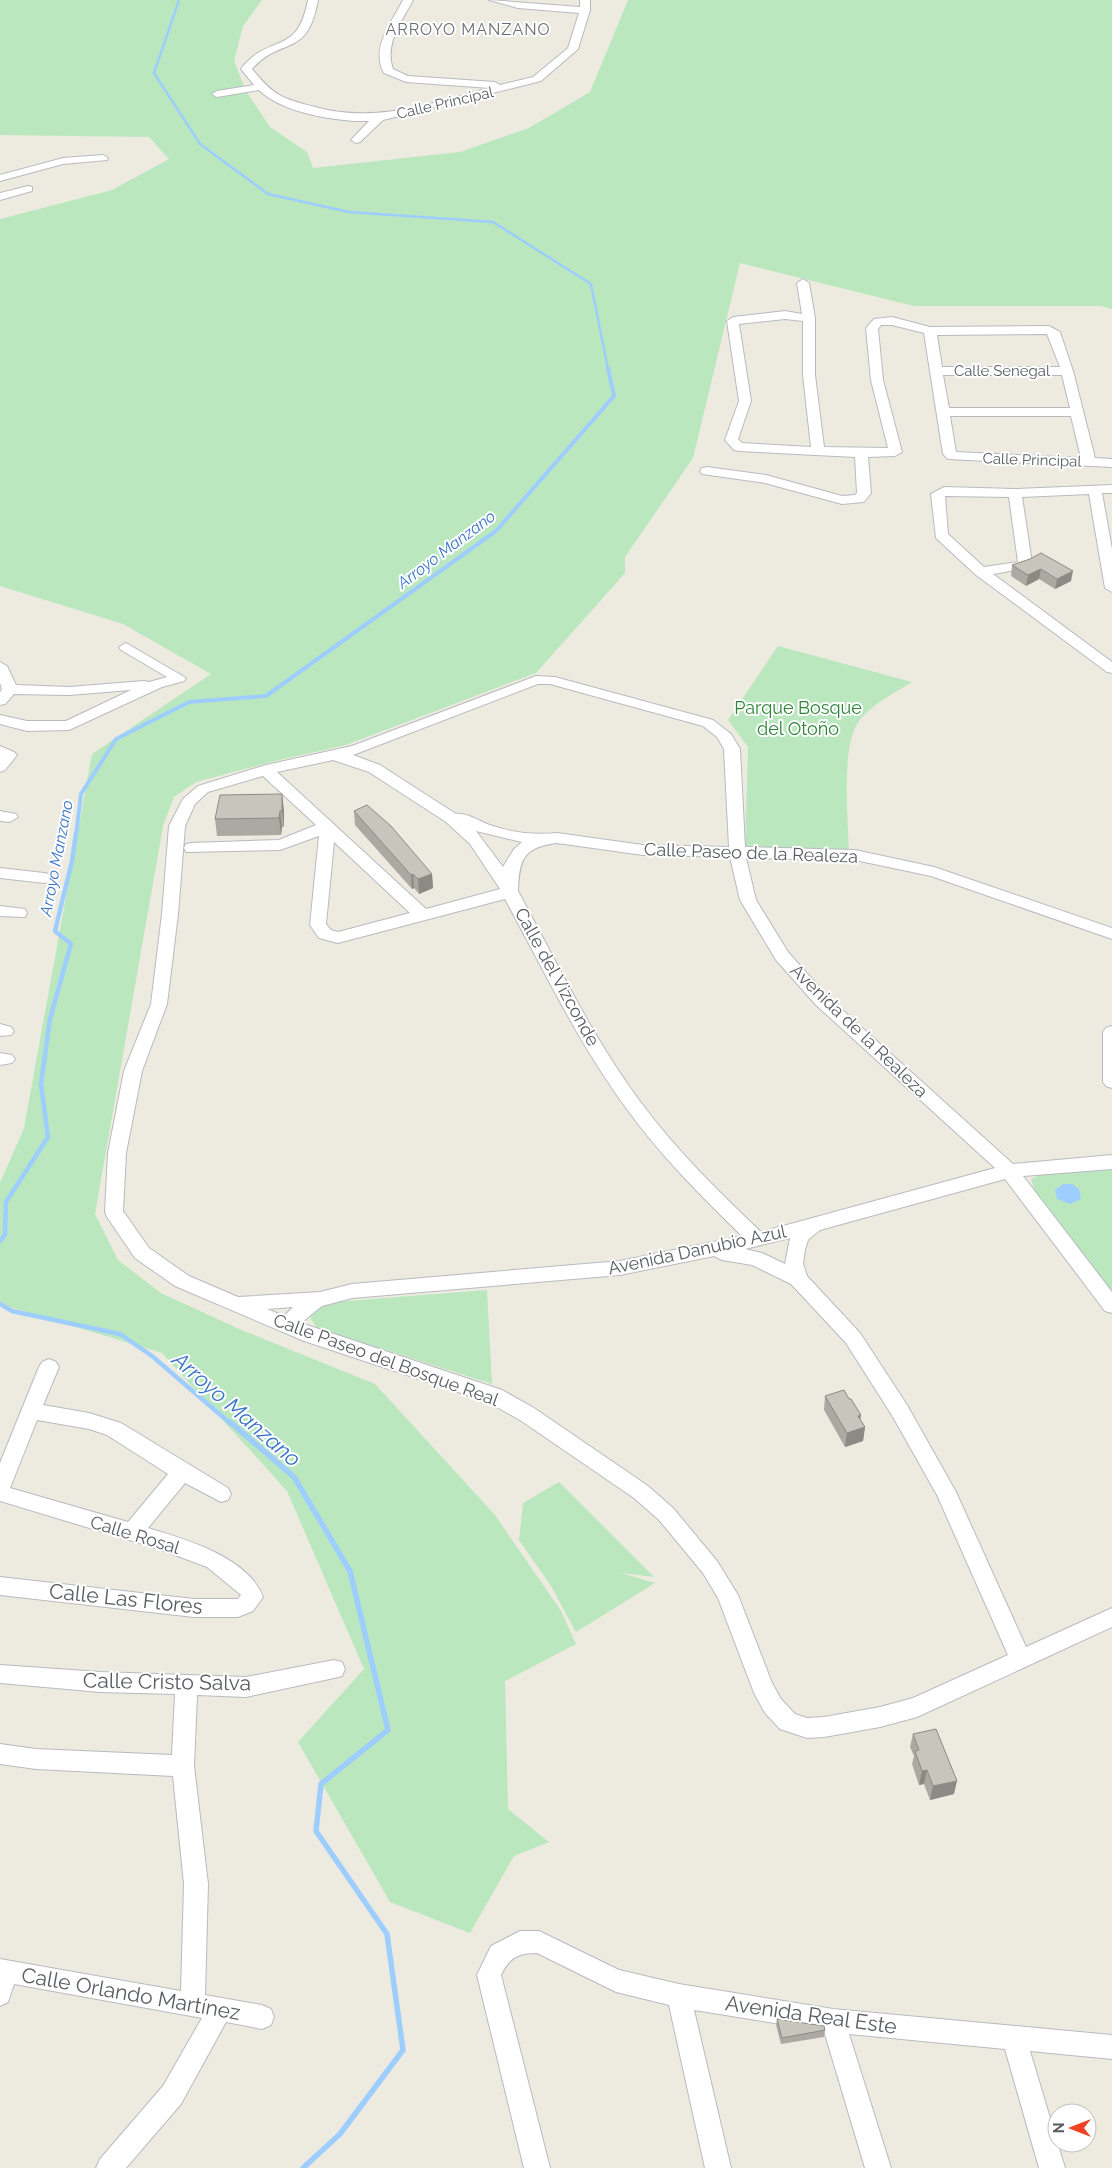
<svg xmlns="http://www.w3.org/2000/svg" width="1112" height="2168" font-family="Raleway,sans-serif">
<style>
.green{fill:#bae7be}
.water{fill:#9eceff}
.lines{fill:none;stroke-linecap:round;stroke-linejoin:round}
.stream-far3{stroke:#9eceff;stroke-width:2.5}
.stream-far2{stroke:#9eceff;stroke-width:4}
.stream-far1{stroke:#9eceff;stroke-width:4.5}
.stream{stroke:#9eceff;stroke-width:5.5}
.minor-casing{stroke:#b8bac0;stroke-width:2}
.minor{fill:#fff;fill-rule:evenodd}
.wall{fill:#aca9a3}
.shaded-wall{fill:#8c8a84}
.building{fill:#c8c5bd;stroke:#8c8a84}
.labels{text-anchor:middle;stroke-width:4;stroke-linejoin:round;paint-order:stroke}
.far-street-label{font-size:15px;fill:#595c62;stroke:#fff}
.far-neighbourhood-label{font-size:16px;letter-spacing:1px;fill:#6a6e74;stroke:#fff}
.far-water-label{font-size:16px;font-style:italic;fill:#3a75c9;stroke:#fff}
.park-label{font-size:18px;fill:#2f8439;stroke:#fff}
.street-label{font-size:18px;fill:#595c62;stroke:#fff}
.near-street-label{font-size:21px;fill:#595c62;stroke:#fff}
.near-water-label{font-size:22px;font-style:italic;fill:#3a75c9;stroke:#fff}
</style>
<rect width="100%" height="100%" fill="#edebe0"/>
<path class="green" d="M0,0h262l-19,26 -9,35 12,30 24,36 37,25 6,16 147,-16 69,-24 61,-36 38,-92h484v309l-12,-3h-186l-174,-43 -47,195 -68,99v16l-89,100 -190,72 -67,15 -83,22 -22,15 -11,29 -68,388 23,46 43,33 76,35 138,56 120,131 66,96 15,33 -71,37 3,128 41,33 -35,14 -44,77 -80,-31 -92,-160 66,-73 -77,-178 -125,-138 -162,-49v-121l24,-55 68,-374 119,-80 -88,-50 -123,-38v-367l112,-29 57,-31 -20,-22 -149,-2z
M778,646l134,36c-16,10 -45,25 -55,42 -16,28 -9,95 -8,129l-104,-7 3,-99 -20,-27z
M1112,1170v120l-7,-5 -70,-93 -4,-13 15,-7z
M487,1290l5,94 -175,-56 -6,-9v-5l12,-9 10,-3z
M559,1482l95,95 -33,-4 34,10 -79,49 -25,-46 -32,-46 4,-37z"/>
<path class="water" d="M1063,1184h9l7,5 2,10 -11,5 -13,-5 -2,-9z"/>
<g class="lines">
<path class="stream-far3" d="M179,0l-25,73 46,71 68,50 81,18 144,10 98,62 17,85"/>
<path class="stream-far2" d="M76,835l5,-41 35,-55 73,-37 77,-6 230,-165 118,-135 -6,-28"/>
<path class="stream-far1" d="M0,1241l5,-6 1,-33 42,-65 -7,-53 9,-65 21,-75 -16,-13 17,-70 4,-28
M0,1304l12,7 108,23 32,22 79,68"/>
<path class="stream" d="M230,1422l64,55 56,94 38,159 -67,54 -5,47 71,103 16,116 -63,84 -37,34"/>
<g class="minor-casing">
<path id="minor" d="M308,0h10c-11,60 -36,35 -66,69 22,27 29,29 63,38 62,17 115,-4 175,-19l-84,-6 -22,-9c-14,-25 8,-51 19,-73h10c-11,21 -29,44 -20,69l15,7 87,6 5,3 33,-8 35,-29 11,-35 -61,-5 -29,-8 91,7v-7h10v10l-12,39 -37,32 -158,39 -23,22 -4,1 -5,-3 18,-19c-31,1 -87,-8 -110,-31l-42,7 -5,-3 5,-3 37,-6 -13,-16c28,-37 56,-11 67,-69z
M103,155l5,3 -1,2 -44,4 -63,17v-6l63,-17z
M28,186l4,1v4l-32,9v-7z
M803,279l6,4 6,35v57l9,72 64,1 -17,-68 -5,-52 8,-9 18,-2 38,10 119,-1 11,6 13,39 22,87 17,1v8l-164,-8 -5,-5 -19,-121 -32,-8h-11l-3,4 5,51 19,72 -7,4 -27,1 3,36 -7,9 -22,2 -77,-21 -63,-9 -2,-3 2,-3 5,-1 59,8 76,21 13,-1 2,-2 -2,-36 -116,-6 -5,-1 -9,-10 14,-39 -12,-80 6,-4 52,-6 17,3 -5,-31zM785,319l18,2v54l8,72 -69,-4 -4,-4 13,-38 -12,-77zM1047,334l13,33h-118l-5,-32zM943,375h119l8,33h-121zM950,416h121l10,42 -125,-6z
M1112,485v8h-10l10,56v43l-7,-4 -16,-94 -67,3 10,66 -4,5 -35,6 119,88v11l-5,-1 -131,-97 -40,-37 -5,-44 13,-7 71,2zM945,496l64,1 9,65 -34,5 -36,-33z
M126,643l60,35 -2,3 -22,6 -93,43 -42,1 -27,-7v-9l27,6h39l65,-31 -62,5 -55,-1 -9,10 -5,1v-13l2,-3 -2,-6v-21l7,4 9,19 53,2 75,-6 5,1 18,-5 -46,-27 -2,-3z
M536,676l19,1 158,43 18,14 9,15 5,98 110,3 79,17 178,61v11l-181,-63 -76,-16 -109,-2 10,42 32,52 40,45 185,167 99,-9v14l-89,7 89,116v21l-7,-2 -100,-132 -185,51 -12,10 -3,10 -2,13 4,13 53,57 47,72 49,87 70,155 86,-39v19l-195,90 -37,10 -56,10 -17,1 -27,-9 -15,-16 -11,-20 -36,-95 -15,-25 -44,-53 -25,-22 -114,-78 -32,-18 -184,-61 -129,-55 -40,-28 -28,-41 -2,-5 3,-59 16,-82 27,-67 11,-90 7,-88 14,-27 15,-13 68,-21 86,-19zM538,684h12l153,42 14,11 7,12 5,98 -86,-2 -86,-12c-20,2 -44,0 -64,-7 -11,-3 -26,-14 -37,-12l-76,-49 -27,-10zM333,760l36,12 77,50 24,22 30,45 -74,20 -149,-137zM263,776l53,49 -37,15 -87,3 -6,1 -2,4 2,4 94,-2 39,-14 -9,89 9,13 19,5 167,-44c39,72 75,147 124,213 33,45 73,85 113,124l-122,25 -268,23 -32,8 -82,5 -49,-21 -40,-28 -26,-37 3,-58 16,-82 25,-67 11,-90 7,-88 10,-22 13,-12zM476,831l46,11 -8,7 -11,18zM334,842l76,71 -72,19 -7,-2 -5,-6zM557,843l86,12 87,2 10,43 36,60 40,45 179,163 -234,64c-42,-40 -84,-81 -119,-128 -49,-65 -85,-141 -124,-213 1,-31 5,-44 39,-48zM790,1238l-5,26 -23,-11 -17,-4zM714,1256l8,4 30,5 39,19 55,59 47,74 44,78 71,160 -95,43 -33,9 -56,10 -17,1 -12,-4 -14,-15 -9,-16 -34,-88 -21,-34 -44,-53 -25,-22 -114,-78 -32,-18 -201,-67 21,-17 30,-8 268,-23zM293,1307l-9,9 -17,-7z
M0,746l14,6 3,3 -12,15 -5,2z
M0,811l16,3 2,3 -8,5 -10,-1z
M0,868l44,5 6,1 2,4 -2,4 -6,1 -44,-5z
M0,906l25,3 2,4 -2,4 -25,-1z
M0,1024l11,3 3,4 -3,4 -11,1z
M1112,1026v62l-6,-2 -3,-4v-50l3,-4z
M0,1053l12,2 3,4 -3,4 -12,2z
M49,1359l7,3 3,5 -16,38 46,8 32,10 107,65 3,6 -3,6 -7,2 -36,-19 -37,45c37,11 100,29 115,69l-10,14 -15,6h-44l-194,-22v-18l194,22h44l3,-4 -34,-28 -48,-18 -159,-48v-38l39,-96 3,-5zM37,1420l52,9 18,6 61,39 -40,48 -118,-34z
M334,1660l8,2 3,7 -3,7 -8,2 -88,19 -49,-2 -3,71 14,118 -3,111 57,10 9,4 3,8 -3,8 -9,4 -36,-7 -45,82 -55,64h-30l4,-9 63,-73 39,-68 -188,-34 -6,18 -8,4v-47l181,32 3,-107 -11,-108 -137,-7 -36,-5v-20l36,5 136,6 3,-61 -75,-2 -100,-9v-18l100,7 146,5z
M520,1931h19l80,39 60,14 154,25 279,26v24l-82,-8 35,117h-26l-34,-119 -156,-15 42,134h-26l-41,-137 -130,-21 37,158h-26l-36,-163 -53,-13 -79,-39c-19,0 -28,5 -36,22l49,193h-26l-47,-193 14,-29z"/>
</g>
<use href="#minor" class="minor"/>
</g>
<path class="wall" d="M1030,559l41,22 -16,8 -16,-10 -13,7 -15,-10 1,-11z
M284,810v17h-2l-1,8 -64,1 -2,-17z
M354,811l78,63 1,14 -14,6 -5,-6 -2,1 -57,-64z
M825,1396l35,24 5,7 -2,14 -18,6 -21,-37z
M913,1734l41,60 -24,6 -6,-16 -5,1 -7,-21 2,-8 -4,-9z
M777,2019l48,11 -1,7 -43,7 -5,-19z"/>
<path class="shaded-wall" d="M1041,569l-2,10 -13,7 2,-11z
M1073,571l-2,10 -16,8 2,-10z
M282,794l2,16v17l-2,-16z
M280,811l2,16 -1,8 -2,-17z
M413,874l1,14 -2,1 -1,-14z
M432,874l1,14 -14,6 -1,-15z
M861,1415l-2,14 6,-2 -2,14 -18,6 2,-14 11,-17z
M927,1770l-3,14 -5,1 3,-14z
M957,1781l-3,13 -24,6 3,-14z"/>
<path class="building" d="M1041,553l32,18 -16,8 -16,-10 -13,6 -16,-10 18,-6z
M282,794v17h-2l-1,7 -64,1 5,-24z
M367,805l24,21 41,48 -14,5 -5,-5 -2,1 -57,-64z
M844,1390l5,9h2l10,16 -3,1 7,11 -18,6 -22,-37z
M936,1729l21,52 -24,5 -6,-16 -5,1 -7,-20 4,-1 -6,-16z
M777,2019l47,7 1,4 -43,8z"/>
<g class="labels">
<g class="far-street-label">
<text transform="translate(445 103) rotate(-13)" y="5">Calle Principal</text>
<text x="1002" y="376">Calle Senegal</text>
<text transform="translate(1032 460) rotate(2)" y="5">Calle Principal</text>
</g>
<g class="far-neighbourhood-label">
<text x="468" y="35">ARROYO MANZANO</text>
</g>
<g class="far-water-label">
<text transform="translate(446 549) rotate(-37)" y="6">Arroyo Manzano</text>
<text transform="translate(56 858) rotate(-79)" y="6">Arroyo Manzano</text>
</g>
<g class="park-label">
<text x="798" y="714">Parque Bosque<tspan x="798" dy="21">del Otoño</tspan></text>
</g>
<g class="street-label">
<text transform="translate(751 853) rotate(2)" y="6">Calle Paseo de la Realeza</text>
<text transform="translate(557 977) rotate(61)" y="6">Calle del Vizconde</text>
<text transform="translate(859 1031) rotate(44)" y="6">Avenida de la Realeza</text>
<text transform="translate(697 1250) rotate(-12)" y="6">Avenida Danubio Azul</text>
<text transform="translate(386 1360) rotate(20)" y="6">Calle Paseo del Bosque Real</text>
<text transform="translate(135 1535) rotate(17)" y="6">Calle Rosal</text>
</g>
<g class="near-street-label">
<text transform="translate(126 1599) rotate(6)" y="7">Calle Las Flores</text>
<text transform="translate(167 1682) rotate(1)" y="7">Calle Cristo Salva</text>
<text transform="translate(131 1994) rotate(10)" y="7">Calle Orlando Martínez</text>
<text transform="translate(811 2015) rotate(8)" y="7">Avenida Real Este</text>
</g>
<g class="near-water-label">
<text transform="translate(237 1409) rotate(41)" y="8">Arroyo Manzano</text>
</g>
</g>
<g transform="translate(1072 2128) rotate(270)"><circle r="24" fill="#ffffff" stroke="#bdbec0"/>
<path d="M0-4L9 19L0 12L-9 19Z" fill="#f34121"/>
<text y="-8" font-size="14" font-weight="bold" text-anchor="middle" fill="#595c62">N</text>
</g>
</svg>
